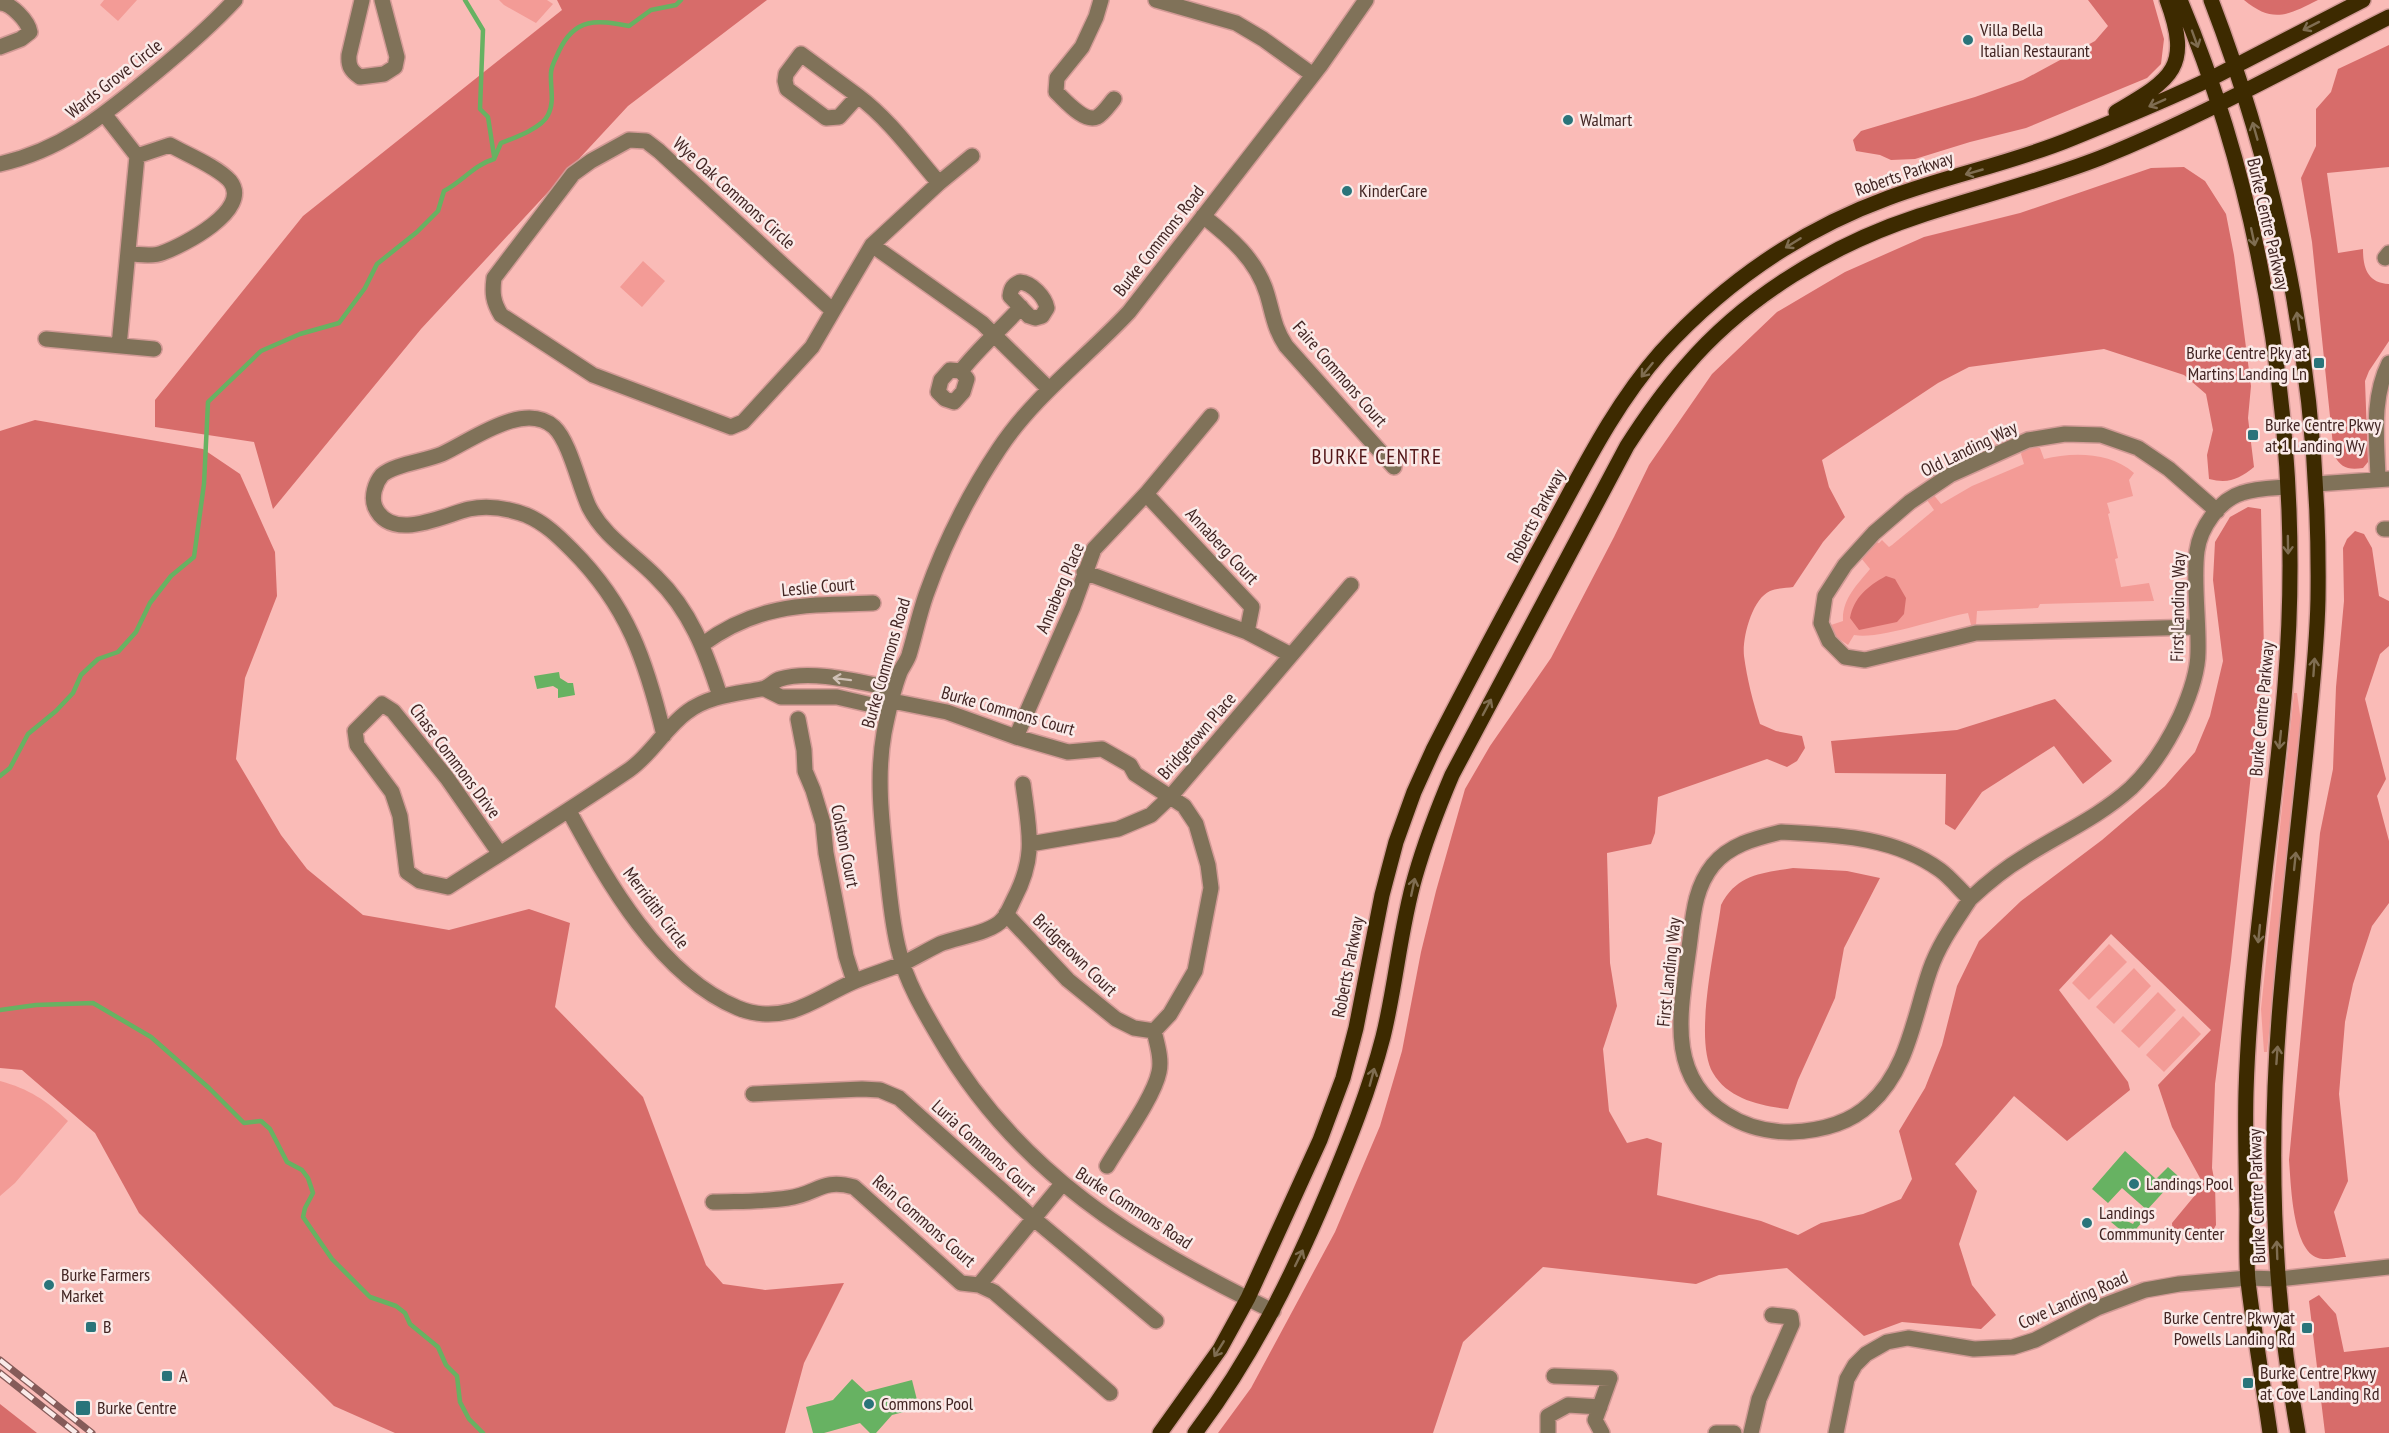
<svg xmlns="http://www.w3.org/2000/svg" width="2389" height="1433" font-family="'PT Sans Narrow',sans-serif">
<style>
.green{fill:#f39b96}
.forest{fill:#d76c6a}
.water{fill:#67b262}
.lines{fill:none;stroke-linecap:round;stroke-linejoin:round}
.stream{stroke:#67b262;stroke-width:4.5}
.minor-casing{stroke:#d29a96;stroke-width:18}
.major-casing{stroke:#d29a96;stroke-width:18}
.minor{stroke:#807259;stroke-width:15}
.major{stroke:#3d2a00;stroke-width:15}
.rail-casing{stroke:#855b59;stroke-width:7}
.rail{stroke:#faeae8;stroke-width:4.5;stroke-dasharray:14;stroke-linecap:butt}
.oneway{stroke:#7f6d51}
.oneway2{stroke:#cfc0b6}
.poi-dot{fill:#2a747a;stroke:#faeae8;stroke-width:2}
.labels{text-anchor:middle;stroke-width:5;stroke-linejoin:round;paint-order:stroke}
.poi-label{font-size:18px;fill:#422523;stroke:#faeae8;text-anchor:start}
.street-label{font-size:18px;fill:#422523;stroke:#faeae8}
.quarter-label{font-size:21px;letter-spacing:1.5px;fill:#531517;stroke:#faeae8}
</style>
<rect width="100%" height="100%" fill="#fabbb7"/>
<path class="green" d="M104,0h33l-19,21 -18,-16z
M499,0h48l6,4 -17,19 -32,-18z
M643,261l22,20 -23,26 -22,-20z
M2037,447l3,1 4,11c29,-7 66,-7 90,14l-5,7 4,16 -26,7 3,10 -2,1 10,44 -3,1 6,28 28,-4 5,18 -114,3 -2,4 -61,3 -1,14h-5l-3,-12c-29,5 -89,27 -114,22l-6,10 -12,-8 -5,-12 12,-4c-1,-22 14,-36 27,-52l-9,-11 15,-16 3,1 3,-3 7,7 3,-2 42,-35 -7,-10 6,-6 8,10 31,-18 52,-22 -3,-10 2,-4z
M2294,693h3l4,29 -34,330h-3l-3,-43z
M2109,944l18,18 -38,38 -17,-17z
M2134,968l17,18 -37,38 -18,-17z
M2158,992l18,18 -37,38 -18,-17z
M2183,1016l18,18 -37,38 -18,-17z
M0,1081c29,8 46,19 68,40l-53,62 -15,13z"/>
<path class="forest" d="M557,0h210l-139,106 -207,223 -148,180 -19,-67 -99,-15v-27l148,-184 259,-206z
M2088,0h65l11,39 -3,25 -14,14 -121,50 -56,14 -55,17 -24,1 -11,-5 -24,-4 -3,-11 8,-9 114,-34 48,-17 72,-39 13,-15z
M2244,0h74c-30,15 -45,24 -74,0z
M2389,45v122l-62,6 11,80 25,-4c0,18 4,34 26,35v57l-20,30 -4,10 3,81 -5,6c-15,2 -22,0 -29,-13l-22,-213 -11,-64 15,-32v-37l15,-17 7,-23z
M2184,167l21,14 21,33 8,41 17,131 -3,32 6,49c-15,12 -25,17 -45,12l-2,-24 6,-25 -7,-36 -22,-19 -80,-26 -135,18 -31,16 -116,77 7,27 16,30 -22,25 -30,45c-6,1 -17,1 -23,4 -18,8 -28,47 -26,65 3,23 9,46 16,68l16,7 26,5 3,12 -8,13 -10,6 -20,-8 -109,38 -3,36 -4,11 -44,9 3,110 7,43 -14,43 6,62 18,32 20,-5 15,5 -5,52 104,26 37,14 23,-12 42,-9 38,-15 11,-20 -13,-48 26,-43 17,-43 15,-59 22,-45 42,-40 81,-61 63,-54 30,-34 15,-36 13,-55 -10,-81 2,-38 15,-25 18,-10 13,2 3,144 -33,307 -16,124 -3,84 3,16 1,41 -5,9 -38,3 -1,-14 24,-29 4,-16 -28,-51 -14,-42 53,-55 -100,-96 -52,56 69,92 2,8 -63,51 -53,-45 -59,68 22,27 -18,53 13,41 24,30 -15,14 -79,-7 -38,14 -77,-68 -68,7 -23,9 -153,-17 -80,75 -30,91h-215l33,-45 84,-156 45,-106 22,-75 19,-99 15,-61 29,-102 25,-43 61,-88 63,-121 35,-72 63,-91 65,-62 68,-40 79,-35 96,-24 131,-45z
M35,420l168,29 37,25 35,78 2,44 -32,82 -9,81 45,76 26,34 56,46 86,15 80,-21 41,14 -15,84 88,90 63,168 17,19 42,6 79,-7 -40,80 -19,70h-390l-61,-27 -195,-193 -44,-80 -73,-63 -22,-2v-637z
M2355,531l9,3 8,14 7,48 10,5v45l-9,8 -15,45 21,80 -9,17 12,45v62l-17,23 -19,58 -8,38 -6,72 9,87 -14,31 12,45c-8,0 -21,4 -28,1 -26,-8 -27,-76 -29,-98l31,-327 13,-64 3,-82 8,-86 -1,-53 4,-9z
M1886,576l9,3 11,19 -2,16 -7,8 -38,8 -9,-12c4,-21 18,-32 36,-42z
M2055,699l57,62 -29,23 -29,-38 -72,46 -27,38 -10,-6 1,-50 -111,-1 -4,-32 126,-11z
M1793,868l54,3 33,7 -36,70 -9,50 -37,82 -10,29c-27,-3 -60,-10 -75,-36 -20,-34 3,-128 8,-168 16,-31 41,-32 72,-37z
M2319,1295l17,19 8,38 45,-5v86h-64l-16,-132z
M0,1404l37,29h-37z"/>
<path class="water" d="M559,672l1,6 8,5h5l2,12 -17,3v-9l-5,-3 -16,3 -3,-13z
M2125,1151l31,28 12,-12 10,9 -31,34 -25,-22 -14,15 -16,-14z
M2127,1205l6,5 -4,5 -3,-1 -1,6 8,4 5,-9 6,5 -15,17 -18,-15z
M852,1379l14,13 46,-12 7,28 -27,7 -16,18h-6l-10,-10 -36,10h-11l-7,-26 27,-7z"/>
<g class="lines">
<path class="stream" d="M465,0l18,30 -3,79 8,8 6,39
M0,776l10,-8 18,-34 28,-23 17,-18 8,-18 17,-16 20,-7 18,-20 14,-29 21,-27 23,-19 10,-73 4,-82 53,-51 39,-17 39,-11 26,-35 12,-24 40,-32 21,-21 6,-20c19,-10 30,-26 50,-32l7,-16c13,-5 41,-15 47,-28 7,-13 2,-28 3,-42 0,-7 5,-15 8,-22 16,-34 38,-31 70,-25l22,-16 25,-5 5,-5
M0,1010l36,-5 57,-2 58,34 58,51 35,35 17,-2 9,8 17,33 15,8 6,8 5,15 -8,15 -2,9 29,42 38,38 26,9 9,7 5,11 28,23 8,18 11,11 3,26 9,17 14,14"/>
<g class="minor-casing">
<path id="minor" d="M362,0l-13,55c-1,11 2,16 11,22l24,-3 11,-7 2,-10 -15,-57
M1101,0l-5,17 -14,30 -25,31 -1,14c9,8 28,31 41,25 6,-3 12,-12 17,-18
M1156,0l80,23 27,16 50,36
M0,3c11,0 28,18 30,29l-9,7 -21,8
M858,96l-19,21 -13,1 -39,-29 -2,-8 1,-7 15,-20 57,42c32,24 55,57 81,87l33,-27
M105,115l32,41 -18,190
M629,140l17,1 13,10 174,160 -21,36 -69,75 -12,5 -138,-52 -92,-60c-8,-13 -9,-22 -7,-37l79,-104 18,-13z
M0,164c63,-14 105,-50 154,-90 28,-23 56,-47 81,-74
M1203,216c27,21 54,44 64,78 6,20 7,34 19,52l108,121
M872,245l110,78 67,66
M129,254c10,0 24,3 33,-1 20,-7 91,-43 68,-72 -12,-14 -44,-27 -60,-36l-33,11
M2385,258l4,-5
M1020,282c12,1 25,15 27,26l-5,8 -7,2 -6,-2 -19,-20c1,-8 3,-11 10,-14z
M833,311l39,-66 67,-62
M46,339l108,10
M950,370l11,1 6,8 -4,13 -9,10 -9,-3 -7,-7 3,-12z
M961,371c18,-23 40,-42 60,-64
M2378,479c-1,-39 -7,-80 11,-116
M2316,484l73,-5
M1146,494l106,113 -5,25 44,23
M2384,529h5
M1084,572l163,60
M2197,627l-221,6 -111,27 -20,-3 -16,-16 -8,-18 4,-27 20,-31 29,-32 36,-31 40,-27 78,-35 37,-6 36,1 37,13 31,21 48,42
M703,644c56,-41 103,-39 170,-41
M765,689l16,8h56l39,9 16,-5 55,11 69,25 52,15 34,-3 28,16 5,9 49,32 12,18 12,41 3,23 -16,83 -25,43 -16,17c3,13 8,28 5,41 -5,25 -38,70 -52,94
M798,719l6,31 1,21 8,19 10,33 3,30 20,103 8,25
M664,735c-18,-74 -36,-129 -92,-185 -14,-14 -27,-27 -46,-35 -19,-7 -38,-10 -57,-6 -25,6 -78,34 -94,-2 -4,-10 0,-24 7,-32 12,-11 44,-14 60,-21 29,-13 82,-54 112,-27 16,15 25,59 35,80 16,31 44,46 67,70 34,33 50,75 64,119
M1016,737l57,-130 21,-58 52,-55 65,-78
M569,811c38,70 91,165 169,197 17,7 34,8 53,3 21,-6 41,-20 62,-29 16,-7 34,-12 51,-19 12,-6 24,-13 36,-19 17,-7 52,-11 63,-25 5,-6 8,-14 11,-20 23,-44 15,-68 9,-115
M1781,832c55,3 112,4 159,38 11,8 20,20 30,29 -15,23 -31,45 -40,71 -16,46 -22,100 -60,134 -21,20 -52,27 -80,28 -24,0 -44,-5 -64,-18 -59,-37 -46,-100 -38,-159 5,-32 4,-64 25,-90 17,-21 44,-27 68,-33z
M1030,844l88,-15 33,-14 20,-19 180,-211
M500,854l-53,-76 -54,-67 -11,-7 -27,27 2,14 35,47 8,24 7,56 13,9 28,6c61,-39 122,-77 181,-117 23,-16 36,-42 58,-58 21,-16 48,-18 74,-23 8,-1 12,-8 19,-10 29,-9 71,1 100,7l12,15
M1970,899c17,-16 34,-30 54,-42 36,-23 75,-40 107,-69 20,-19 37,-46 49,-71 9,-20 18,-43 18,-65 1,-31 -5,-71 -1,-101 3,-23 22,-51 45,-58 14,-5 31,-5 45,-6
M1006,914l62,66 48,39 18,9 20,3
M753,1094l109,-5 18,1 19,8 134,120 123,103
M713,1202c24,-1 50,0 75,-4 30,-4 33,-20 66,-11l107,96 18,2 15,7 116,101
M979,1285l83,-101
M1273,1311c-137,-66 -256,-139 -334,-274 -16,-27 -33,-56 -40,-86 -7,-26 -9,-53 -12,-80 -5,-46 -11,-93 -3,-138 4,-20 9,-43 16,-61 3,-6 7,-11 9,-17 6,-20 10,-40 17,-60 18,-51 43,-101 73,-146 35,-53 87,-91 130,-137l191,-246 46,-66
M1554,1376l56,2 -15,42 7,13
M1548,1433v-17l20,-11 32,2
M1716,1433h18
M1751,1433l8,-34 33,-75 -1,-7 -19,-2
M1836,1433l11,-54 8,-14 11,-11 21,-12 21,-4 66,11 39,-2 22,-7 62,-32 48,-18 34,-6 69,-6 31,1 110,-12"/>
</g>
<g class="major-casing">
<path id="major" d="M2180,0c88,209 124,460 105,686 -11,135 -35,270 -39,406 -1,39 0,78 1,117 0,24 -1,49 1,72 6,51 15,102 22,152
M2211,0c73,190 110,394 107,599 -1,51 -7,101 -12,152 -8,77 -17,155 -24,232 -14,149 -11,302 16,450
M2116,112c56,-33 76,-44 51,-112
M1160,1433l60,-84 28,-51 72,-158 23,-62 13,-50 26,-133 14,-53 18,-50 19,-42c37,-73 76,-145 115,-217 34,-62 66,-128 113,-181 63,-69 140,-122 227,-154 61,-23 125,-35 185,-60 47,-19 94,-38 139,-60 51,-26 100,-52 151,-78
M1195,1433c56,-74 97,-156 133,-242 21,-50 41,-100 55,-154 13,-52 17,-108 32,-160 10,-35 23,-69 37,-102l175,-329c18,-28 37,-55 59,-80 60,-70 147,-122 233,-150 61,-20 122,-35 181,-58 99,-40 194,-93 289,-141"/>
</g>
<use href="#minor" class="minor"/>
<use href="#major" class="major"/>
<g class="rail-casing">
<path id="rail" d="M0,1360l92,73
M0,1373l76,60"/>
</g>
<use href="#rail" class="rail"/>
</g>
<defs><path id="oneway-shaft" d="M-6 0H5M1.5-3L5.5 0L1.5 3" fill="none" stroke-width="1.6" stroke-linecap="round" stroke-linejoin="round" transform="scale(1.5)"/></defs>
<g class="oneway">
<use href="#oneway-shaft" transform="translate(2311 26) rotate(153)"/>
<use href="#oneway-shaft" transform="translate(2195 39) rotate(70)"/>
<use href="#oneway-shaft" transform="translate(2157 103) rotate(156)"/>
<use href="#oneway-shaft" transform="translate(2255 131) rotate(-106)"/>
<use href="#oneway-shaft" transform="translate(1974 172) rotate(164)"/>
<use href="#oneway-shaft" transform="translate(2253 237) rotate(78)"/>
<use href="#oneway-shaft" transform="translate(1793 243) rotate(148)"/>
<use href="#oneway-shaft" transform="translate(2298 321) rotate(-98)"/>
<use href="#oneway-shaft" transform="translate(1647 370) rotate(129)"/>
<use href="#oneway-shaft" transform="translate(2288 545) rotate(89)"/>
<use href="#oneway-shaft" transform="translate(2314 667) rotate(-86)"/>
<use href="#oneway-shaft" transform="translate(1487 707) rotate(-62)"/>
<use href="#oneway-shaft" transform="translate(2280 740) rotate(96)"/>
<use href="#oneway-shaft" transform="translate(2295 861) rotate(-84)"/>
<use href="#oneway-shaft" transform="translate(1413 887) rotate(-78)"/>
<use href="#oneway-shaft" transform="translate(2259 934) rotate(96)"/>
<use href="#oneway-shaft" transform="translate(2277 1055) rotate(-86)"/>
<use href="#oneway-shaft" transform="translate(1372 1077) rotate(-75)"/>
<use href="#oneway-shaft" transform="translate(2277 1250) rotate(-92)"/>
<use href="#oneway-shaft" transform="translate(1299 1258) rotate(-64)"/>
<use href="#oneway-shaft" transform="translate(1219 1349) rotate(122)"/>
</g>
<use class="oneway2" href="#oneway-shaft" transform="translate(842 679) rotate(-173)"/>
<g class="poi-dot">
<circle cx="1968" cy="40" r="6"/>
<circle cx="1568" cy="120" r="6"/>
<circle cx="1347" cy="191" r="6"/>
<rect x="2313" y="357" width="12" height="12" rx="3"/>
<rect x="2247" y="429" width="12" height="12" rx="3"/>
<circle cx="2134" cy="1184" r="6"/>
<circle cx="2087" cy="1223" r="6"/>
<circle cx="49" cy="1285" r="6"/>
<rect x="85" y="1321" width="12" height="12" rx="3"/>
<rect x="2301" y="1322" width="12" height="12" rx="3"/>
<rect x="161" y="1370" width="12" height="12" rx="3"/>
<rect x="2242" y="1377" width="12" height="12" rx="3"/>
<circle cx="869" cy="1404" r="6"/>
<rect x="75" y="1400" width="16" height="16" rx="3"/>
</g>
<g class="labels">
<g class="poi-label">
<text x="1980" y="36">Villa Bella<tspan x="1980" dy="21">Italian Restaurant</tspan></text>
<text x="1580" y="126">Walmart</text>
<text x="1359" y="197">KinderCare</text>
<text x="2307" y="359" text-anchor="end">Burke Centre Pky at<tspan x="2307" dy="21">Martins Landing Ln</tspan></text>
<text x="2265" y="431">Burke Centre Pkwy<tspan x="2265" dy="21">at 1 Landing Wy</tspan></text>
<text x="2146" y="1190">Landings Pool</text>
<text x="2099" y="1219">Landings<tspan x="2099" dy="21">Commmunity Center</tspan></text>
<text x="61" y="1281">Burke Farmers<tspan x="61" dy="21">Market</tspan></text>
<text x="2295" y="1324" text-anchor="end">Burke Centre Pkwy at<tspan x="2295" dy="21">Powells Landing Rd</tspan></text>
<text x="103" y="1333">B</text>
<text x="2260" y="1379">Burke Centre Pkwy<tspan x="2260" dy="21">at Cove Landing Rd</tspan></text>
<text x="179" y="1382">A</text>
<text x="881" y="1410">Commons Pool</text>
<text x="97" y="1414">Burke Centre</text>
</g>
<g class="street-label">
<text transform="translate(114 79) rotate(-38)" y="6">Wards Grove Circle</text>
<text transform="translate(1904 174) rotate(-19)" y="6">Roberts Parkway</text>
<text transform="translate(734 193) rotate(42)" y="6">Wye Oak Commons Circle</text>
<text transform="translate(2268 224) rotate(77)" y="6">Burke Centre Parkway</text>
<text transform="translate(1159 241) rotate(-52)" y="6">Burke Commons Road</text>
<text transform="translate(1340 374) rotate(49)" y="6">Faire Commons Court</text>
<text transform="translate(1969 449) rotate(-26)" y="6">Old Landing Way</text>
<text transform="translate(1536 516) rotate(-62)" y="6">Roberts Parkway</text>
<text transform="translate(1222 546) rotate(47)" y="6">Annaberg Court</text>
<text transform="translate(818 587) rotate(-5)" y="6">Leslie Court</text>
<text transform="translate(1060 588) rotate(-67)" y="6">Annaberg Place</text>
<text transform="translate(2178 607) rotate(-89)" y="6">First Landing Way</text>
<text transform="translate(886 663) rotate(-74)" y="6">Burke Commons Road</text>
<text transform="translate(2262 709) rotate(-85)" y="6">Burke Centre Parkway</text>
<text transform="translate(1008 711) rotate(16)" y="6">Burke Commons Court</text>
<text transform="translate(1197 736) rotate(-49)" y="6">Bridgetown Place</text>
<text transform="translate(455 761) rotate(53)" y="6">Chase Commons Drive</text>
<text transform="translate(845 846) rotate(79)" y="6">Colston Court</text>
<text transform="translate(656 908) rotate(53)" y="6">Merridith Circle</text>
<text transform="translate(1075 955) rotate(44)" y="6">Bridgetown Court</text>
<text transform="translate(1348 967) rotate(-79)" y="6">Roberts Parkway</text>
<text transform="translate(1669 972) rotate(-84)" y="6">First Landing Way</text>
<text transform="translate(984 1148) rotate(42)" y="6">Luria Commons Court</text>
<text transform="translate(2257 1196) rotate(-92)" y="6">Burke Centre Parkway</text>
<text transform="translate(1134 1208) rotate(33)" y="6">Burke Commons Road</text>
<text transform="translate(924 1221) rotate(41)" y="6">Rein Commons Court</text>
<text transform="translate(2073 1300) rotate(-24)" y="6">Cove Landing Road</text>
</g>
<g class="quarter-label">
<text x="1377" y="464">BURKE CENTRE</text>
</g>
</g>
</svg>
